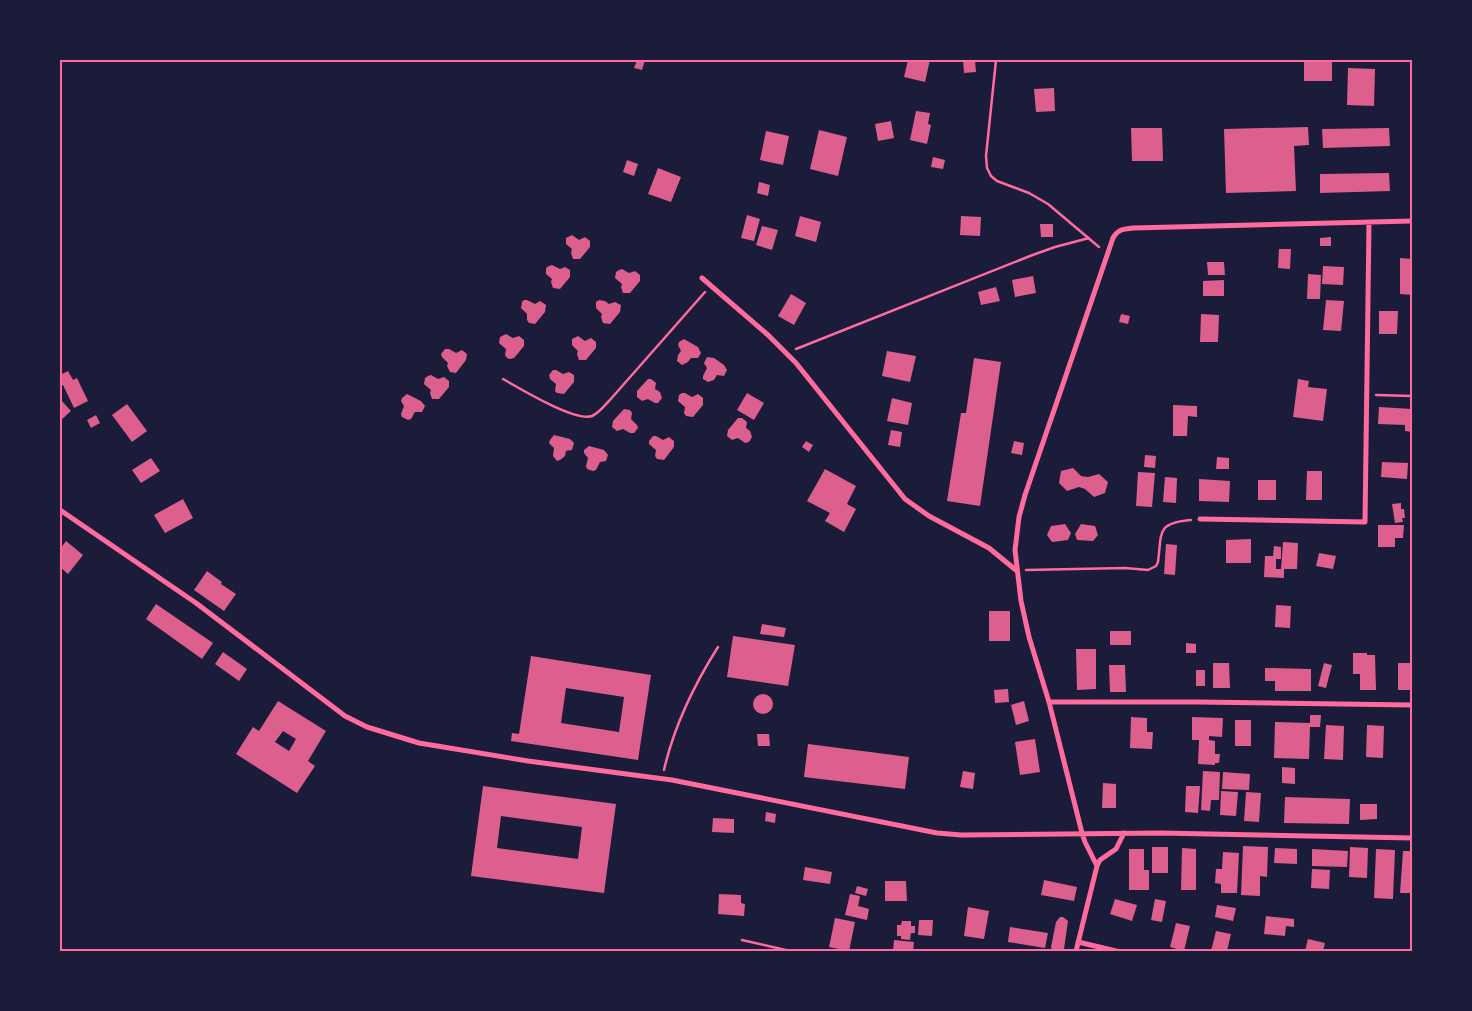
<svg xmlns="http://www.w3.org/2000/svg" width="1472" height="1011" font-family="Poppins,sans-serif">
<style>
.building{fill:#dd5f8e;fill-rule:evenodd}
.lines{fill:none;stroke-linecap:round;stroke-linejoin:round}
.path{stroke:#ff6b9d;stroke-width:2.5}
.minor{stroke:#ff6b9d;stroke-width:5}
.neatline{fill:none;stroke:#ff6b9d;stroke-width:2}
</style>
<rect width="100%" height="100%" fill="#1b1b3a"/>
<path class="building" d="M637,60h8l-3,10 -8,-2z
M908,60h22l-5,22 -21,-5z
M963,60h12l1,12 -12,1z
M1304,60h28v21h-28z
M1348,68l27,1 -1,37 -27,-1z
M1054,88l1,23 -19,1 -2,-23z
M916,111l14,2 -2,11 3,1 -4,19 -17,-4z
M891,121l3,17 -16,3 -3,-17z
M1308,127l1,18 -15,1 2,45 -70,2 -2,-64z
M1131,128h31l1,33h-31z
M1389,128l1,18 -67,2 -1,-19z
M819,130l28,7 -9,39 -28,-7z
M766,131l23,5 -6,29 -23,-5z
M933,157l12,3 -2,9 -12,-2z
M627,160l11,4 -4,12 -11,-4z
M658,168l23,9 -10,25 -23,-8z
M1389,173l1,18 -70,2v-19z
M759,182l11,3 -2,11 -11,-3z
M747,215l13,4 -6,22 -13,-3z
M800,216l21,6 -5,20 -21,-6z
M961,216l20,1 -1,19 -20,-1z
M1040,224h13v13h-12z
M762,226l16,4 -6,20 -16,-5z
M572,235l7,5 6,-3 5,4v6l-10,12h-7l-2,-6 1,-4 -6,-5v-6z
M1331,237v9h-11v-8z
M1279,249h12l-1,20 -12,-1z
M1400,258l12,1v36l-12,-1z
M1207,262h17l1,13h-17z
M552,265l8,4 5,-2 5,3v7l-10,12 -7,-1 -2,-6 1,-3 -6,-5v-6l3,-2z
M1323,266l21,1 -1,18 -21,-1z
M622,269l7,4 6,-2 5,4v6l-10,12h-7l-2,-6 1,-3 -7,-6 1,-6 3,-2z
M1308,274l13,1 -1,24h-13z
M1033,276l3,17 -21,4 -3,-17z
M1224,280v16h-21v-15z
M996,287l4,14 -19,4 -3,-13z
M791,294l15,9 -12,22 -16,-9z
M524,300h3l8,4 5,-3 6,4 -1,7 -10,12 -6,-1 -2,-3v-6l-6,-6 1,-6z
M599,300l6,1 4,3 6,-2 6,3 -1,7 -10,12 -7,-1 -2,-6 1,-3 -6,-6v-6z
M1326,300l18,1 -3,30 -18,-1z
M1379,311h19l-1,23h-18z
M1121,314l9,2 -2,8 -9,-2z
M1201,314l18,1 -1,27h-18z
M506,334l7,4 6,-2 5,4v6l-10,12 -4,1 -3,-1 -2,-3 1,-6 -7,-6 1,-6z
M578,336l7,5 6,-3 5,4v6l-10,12h-7l-2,-6 1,-3 -6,-6v-6z
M684,339l14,8 3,6 -3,5h-7l-3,4 -6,3 -5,-4 1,-6 3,-4 -3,-6 1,-3z
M445,349h4l7,4 6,-3 5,4 -1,6 -10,13 -6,-1 -3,-6 1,-3 -6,-6 -1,-3z
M887,351l29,5 -6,26 -28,-6z
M707,357l7,1 10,7 3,5 -3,6 -7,-1 -3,5 -6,2 -5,-3v-3l4,-8 -3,-5z
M974,358l27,4 -21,144 -33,-5 14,-88h5z
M553,370h3l7,4 6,-2 5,3v7l-10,12 -7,-1 -2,-2 1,-7 -6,-5 -1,-4z
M68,371l5,9 4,-2 11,23 -14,7 -11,-23 -3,1v-11z
M431,375l7,4 6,-2 5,4v6l-10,12h-7l-2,-6 1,-3 -7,-6 1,-6 3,-2z
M648,379h3l5,4 -1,6 5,3 2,6 -4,5h-3l-7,-4 -6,2 -5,-4v-6z
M1298,379l11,2 -1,6 19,2 -4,32 -30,-4z
M682,393h3l7,4 6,-3 5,4v7l-10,12 -7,-1 -2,-3 1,-6 -7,-6 1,-6z
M747,393l17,10 -10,17 -17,-10z
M407,394l14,7 4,5 -3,6h-7l-4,7 -3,1 -6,-3 -1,-3 3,-8 -3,-5 1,-3z
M892,398l20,5 -4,22 -21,-4z
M60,399l11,12 -11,10z
M127,404l20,27 -15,11 -20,-27z
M1173,405l24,1v11l-9,-1 -1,20h-14z
M1379,407l33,2v23l-7,-1v-6l-27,-1z
M624,409l6,1 2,3 -1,6 6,6 1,3 -4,5h-4l-7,-4 -6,2 -5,-4 1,-6z
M96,415l4,8 -9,5 -4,-8z
M738,418h4l5,4 -1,6 4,3 2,6 -3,5 -4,1 -7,-5 -6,2 -5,-4 1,-6z
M891,430l11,2 -2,15 -12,-2z
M554,435l16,4 4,4 -2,7 -6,1 -1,5 -5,4 -3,1 -4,-5 1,-8 -5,-5 1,-3z
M653,436h3l7,4 6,-3 5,4v6l-10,13 -7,-1 -2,-3 1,-6 -7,-6v-3z
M806,441l7,4 -4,7 -7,-5z
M1014,441l10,2 -2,12 -11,-2z
M589,446l15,4 4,5 -2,6 -6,1 -4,8 -3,1 -6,-2 -1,-3 2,-8 -4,-5v-3z
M1145,455l11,1 -1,12 -11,-1z
M1217,457l12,1v11h-13z
M151,458l9,13 -19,12 -9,-13z
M1382,462l26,1 -1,16 -26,-2z
M1073,468l8,8 7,1 11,-3 9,8 -3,11 -11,4 -9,-8 -6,-2 -12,4 -8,-8 2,-12z
M825,469l31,17 -9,18 9,5 -12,23 -19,-11 5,-8 -23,-12z
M1307,471h15v29h-16z
M1138,472l17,1 -3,34 -16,-1z
M1165,477l12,1 -1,25 -13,-1z
M1199,479l31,2 -1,21 -30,-1z
M1258,480h18v20h-18z
M183,499l10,19 -28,15 -11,-18z
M1401,503v6h3l1,9h-3l1,4 -8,1 -3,-19z
M1065,524l6,9 -3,7 -16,2 -5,-7 4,-9z
M1081,524l14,2 3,9 -5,6 -16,-1 -2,-6z
M1378,525h26l-1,13h-8v9h-17z
M1251,539v24h-25v-23z
M66,541l17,14 -15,19 -8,-7v-18z
M1283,542l15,1 -1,26h-13v9l-20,-1 1,-21h8l1,-10 7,1v12h-5v10h5z
M1166,544l11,1 -2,30 -11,-1z
M1319,553l17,3 -3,13 -17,-3z
M207,571l15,11 -1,2 15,10 -12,17 -30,-21z
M156,604l57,39 -11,16 -56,-40z
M1276,605l15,1 -1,22 -15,-1z
M989,611h21v30h-21z
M762,624l24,4 -2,9 -24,-3z
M1110,631h21v14h-21z
M733,636l62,9 -7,41 -61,-9z
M1186,643l10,1v9h-10z
M1076,649h20v40l-19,1z
M223,652l24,17 -8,12 -24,-17z
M1353,653h14v2h8l1,35h-16v-16h-7z
M531,656l120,19 -13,85 -127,-19 1,-8 7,1zM566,688l58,9 -5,35 -58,-9z
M1213,663h16l1,25h-17z
M1324,663l8,2 -6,23 -8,-2z
M1398,663h14v27h-14z
M1109,665h16l1,27h-16z
M1265,668l46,1v22h-36v-10h-10z
M1196,670h9v16h-9z
M1008,689l1,13 -14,1 -1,-13z
M753 704a10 10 0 1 1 20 0a10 10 0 1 1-20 0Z
M278,701l48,30 -18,30 7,5 -18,27 -61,-39 17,-27 6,4zM283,731l13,8 -7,12 -14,-9z
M1024,701l5,20 -13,4 -5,-20z
M1310,715h11l-1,12h-10l-1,32 -35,-1 1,-36 35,1z
M1131,717l16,1v14h6l-1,17 -22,-1z
M1192,717l31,1 -1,19 -13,-1v4l6,1v13h5l-1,9h-4v2l-17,-1 1,-24h-7z
M1235,720h16v26h-16z
M1326,725l18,1 -1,34 -19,-1z
M1367,725l17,1 -1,32 -17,-1z
M757,734h12l1,12h-12z
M1035,739l5,33 -20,3 -5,-33z
M808,744l101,13 -4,32 -101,-12z
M1282,767l13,1v16l-13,-1z
M963,771l12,2 -2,16 -13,-2z
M1203,771l17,1 -1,28h-8l-1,11 -9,-1z
M1223,772l27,2 -1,16 -27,-1z
M1103,783l13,1v24h-14z
M483,786l133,18 -12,89 -133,-17zM501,816l81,11 -4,32 -81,-11z
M1186,786h14l-2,27 -13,-1z
M1221,791l17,1 -2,24 -16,-1z
M1246,792l15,1 -2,29 -15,-1z
M1285,797l65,2 -1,25 -65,-1z
M1360,804h17v15l-17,1z
M766,812l10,2 -1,9 -10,-2z
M713,818l21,1v14l-22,-1z
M1243,846l25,1 -1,30 -7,-1v20l-19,-1z
M1152,847h16v26h-16z
M1350,847l18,1 -1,30 -18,-1z
M1182,848l14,1v41h-15z
M1275,848l22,1v15l-23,-1z
M1129,849h15v21h5v20h-20z
M1312,849l36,2 -1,16 -35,-1z
M1376,849l19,1 -2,49 -19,-1z
M1403,851h9v42h-12z
M1223,852l16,1 -2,40h-16v-9l-6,-1 1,-14h6z
M805,867l27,5 -2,12 -27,-4z
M1312,869l18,1 -1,19 -18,-1z
M1044,880l33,7 -3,14 -33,-6z
M885,881h21l1,20h-22z
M857,886l11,3 -2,7 -11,-3z
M719,894l22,1v8l4,1 -1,12 -26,-2z
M850,894l10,2 -2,10 11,3 -2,11 -22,-5z
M1115,899l22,6 -5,16 -22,-7z
M1155,899l11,2 -4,21 -11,-2z
M1217,905l19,3 -3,13 -18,-4z
M968,907l21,4 -5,28 -20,-3z
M1266,916l28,3v8l-8,-1 -1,10 -21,-2z
M1060,917h3l5,4 -4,28 -1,2h-11l-1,-4 5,-25z
M835,918l20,4 -6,29 -20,-4z
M919,920h14l-1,16 -14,-1z
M902,921h9v5h4v7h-4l-1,7 -9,-1v-3h-4v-11h4z
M1176,923l14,3 -6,25 -14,-4z
M1010,927l38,6 -3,15 -37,-6z
M1216,931l15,3 -4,17h-16z
M1308,939l17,4 -2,8h-18z
M894,940l20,2 -1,9h-20z"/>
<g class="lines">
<path class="path" d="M996,60l-10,96 1,12 4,8 6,5 32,12 19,11 51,43
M796,349l234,-93 25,-9 34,-9
M503,379c16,9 72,43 89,37 7,-3 12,-10 17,-15l96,-109
M1376,395l36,1
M1026,570l99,-2 23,2 8,-4 2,-4c4,-30 -2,-39 33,-42
M664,770c10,-44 30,-85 54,-123
M742,940l48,11"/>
<path class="minor" d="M702,278l66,57 28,28 109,136 24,17 60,32 28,23
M60,510l136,93 149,113 22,11 52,16 109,18 144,19 265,53 24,2 199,-2 252,5
M1200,519l165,3 4,-299
M1049,702h149l214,3
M1097,866l-12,-24 -3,-9 -33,-131 -20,-65 -8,-36 -6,-51 4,-33 6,-22 88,-257c5,-9 11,-9 20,-10l279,-7
M1078,942l38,9
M1076,951l21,-85 3,-6 16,-11 8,-16"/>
</g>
<rect width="1472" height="1011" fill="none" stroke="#1b1b3a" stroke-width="122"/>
<rect x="61" y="61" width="1350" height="889" class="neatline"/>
</svg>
